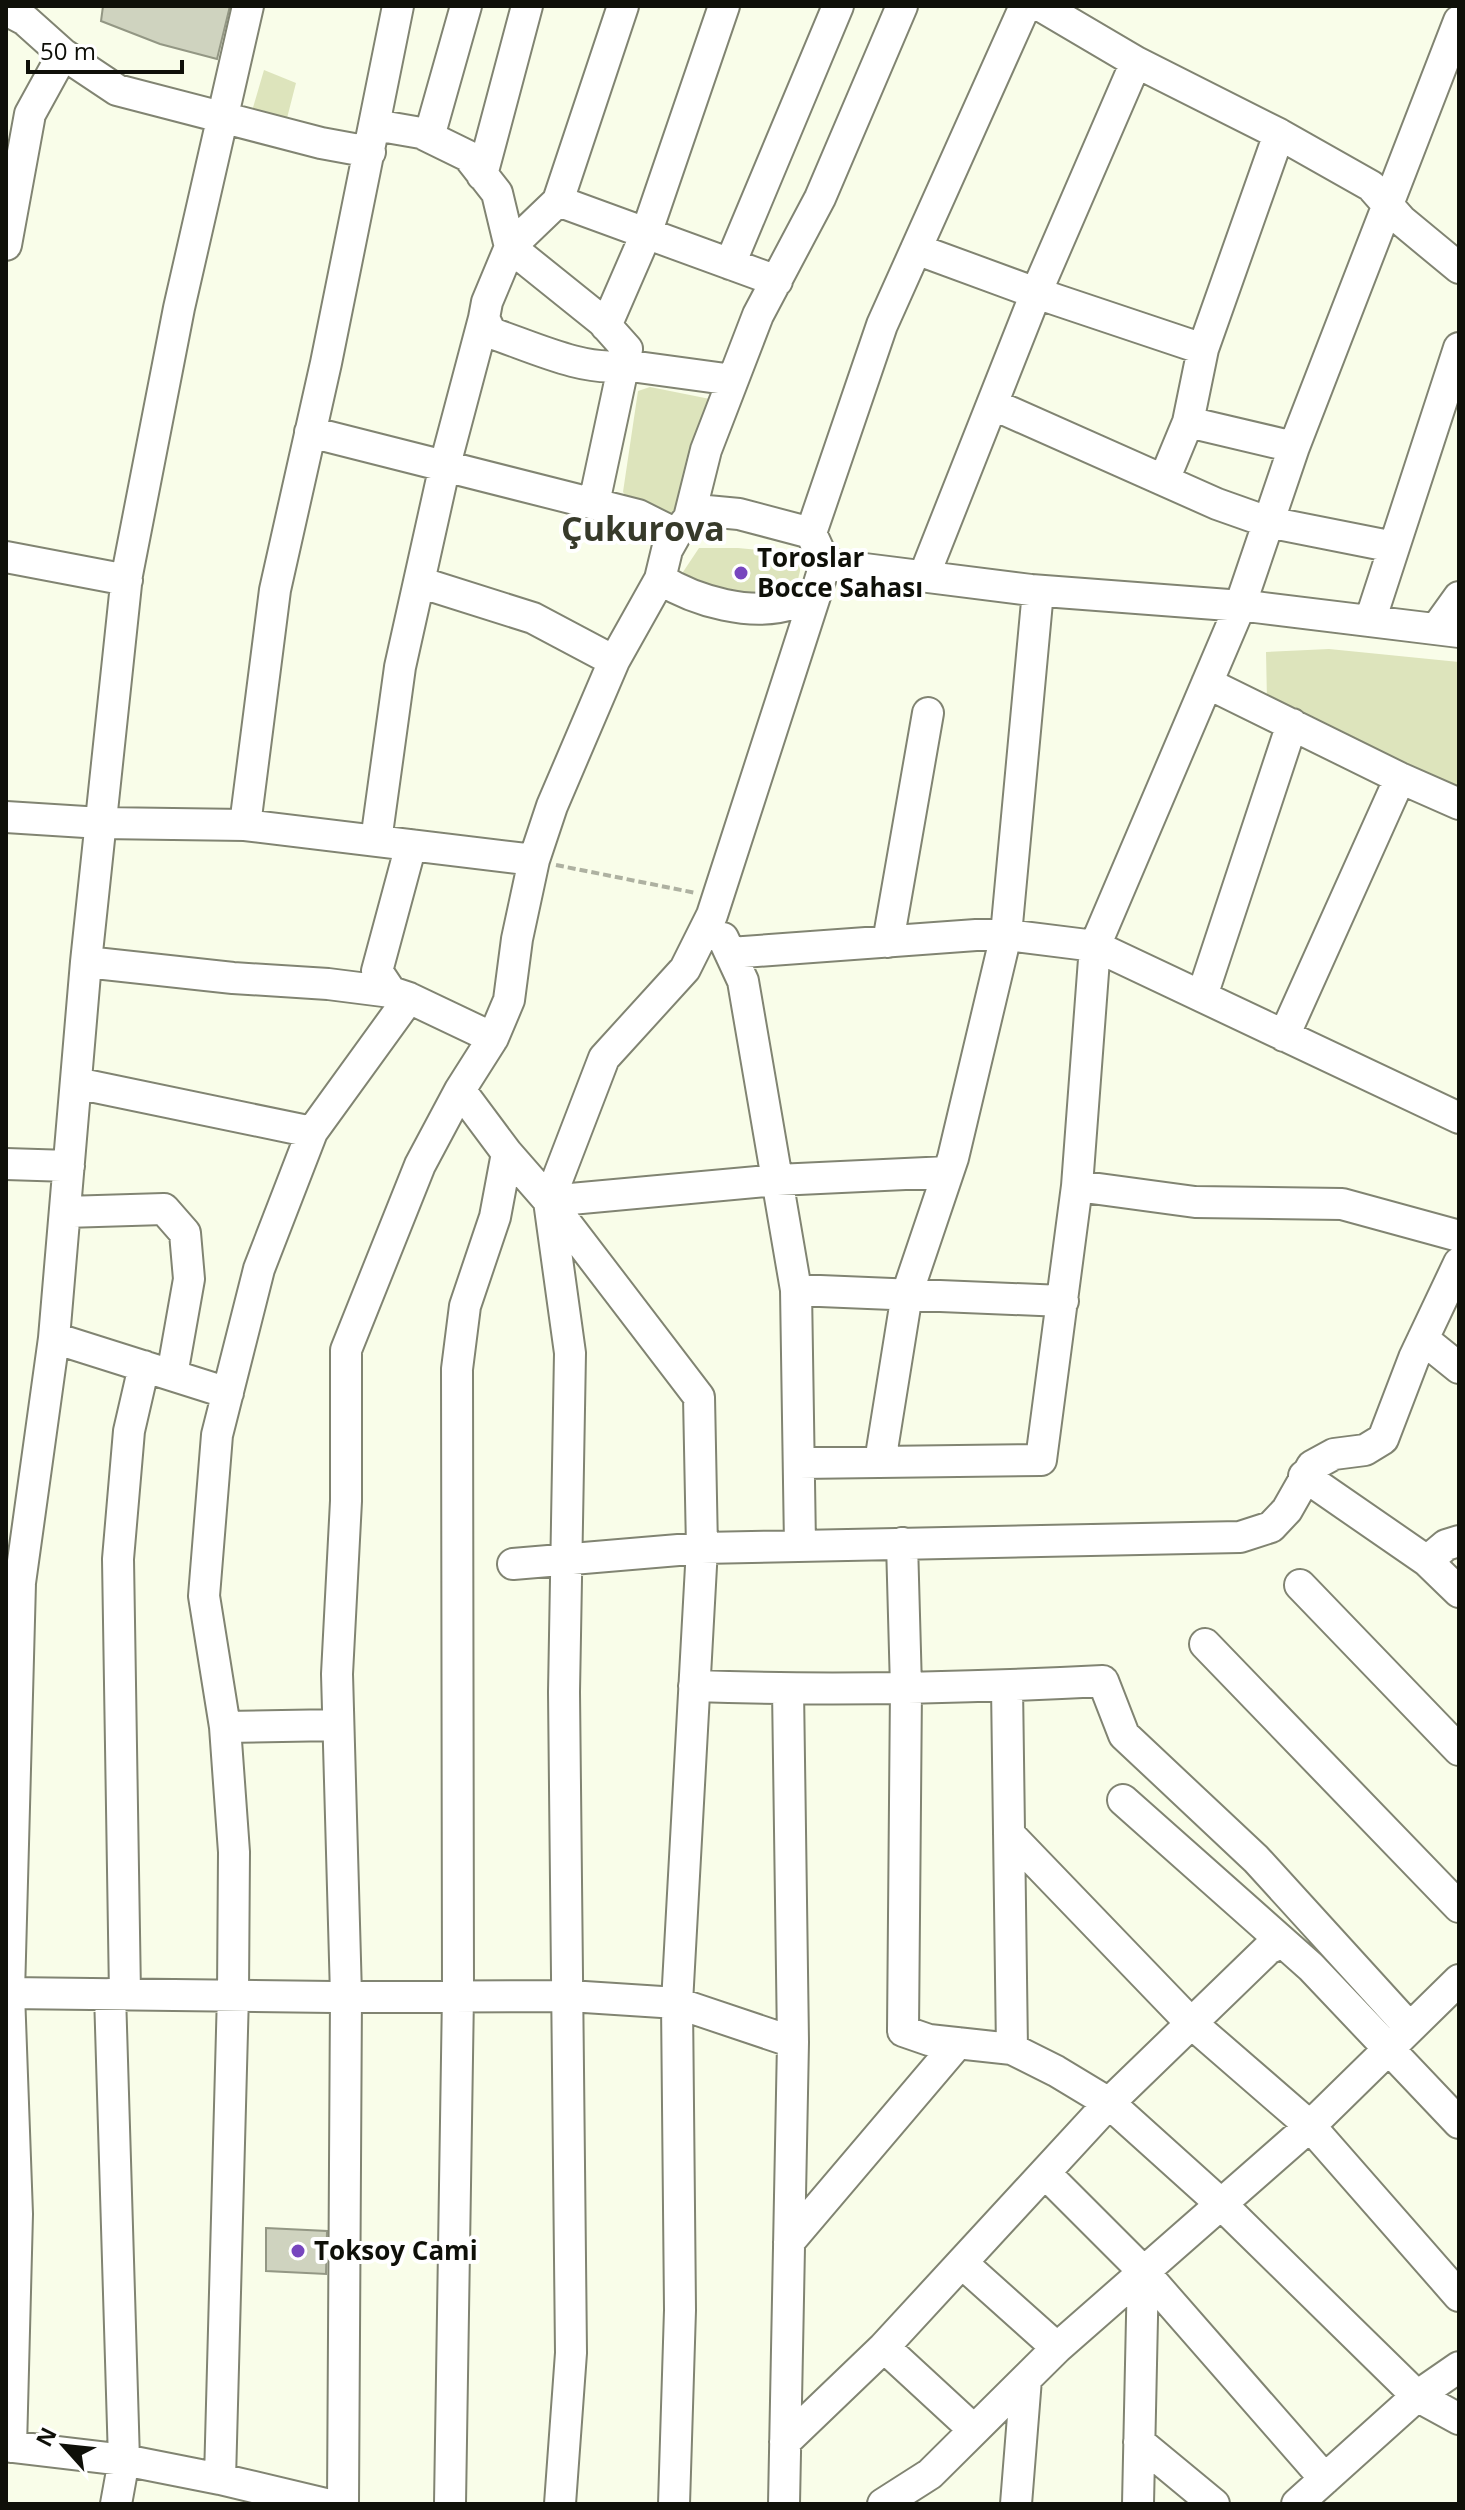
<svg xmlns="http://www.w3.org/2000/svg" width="1465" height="2510" font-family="'Open Sans',sans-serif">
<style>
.green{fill:#dde4bc}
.building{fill:#cfd3bf;stroke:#939784;stroke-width:2}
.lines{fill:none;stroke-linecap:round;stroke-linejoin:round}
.minor-casing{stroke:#818472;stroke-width:34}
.path{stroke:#aeb1a1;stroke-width:4;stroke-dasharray:8 4;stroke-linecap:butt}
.minor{stroke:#fff;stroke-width:30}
.poi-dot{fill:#7746be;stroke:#fff;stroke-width:3}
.labels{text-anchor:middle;stroke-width:8;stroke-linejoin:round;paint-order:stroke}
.poi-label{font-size:26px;font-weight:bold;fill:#0f1009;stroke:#fff;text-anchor:start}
.district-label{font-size:34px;font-weight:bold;fill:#373a2a;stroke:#fff}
</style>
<rect width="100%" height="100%" fill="#f9fde9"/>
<path class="green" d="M264,70l32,13 -10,39 -34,-11z
M650,387l75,15 -45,118 -49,-17 -8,-11 15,-101z
M699,548h39l61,6 1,17 -5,21 -46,8 -68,-25z
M1329,649l130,13v130l-192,-91 -1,-49z"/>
<path class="building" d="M103,6h127l-13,53 -57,-15 -59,-23z
M266,2228l61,3 -1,43 -60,-3z"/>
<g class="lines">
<g class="minor-casing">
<path id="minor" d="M623,6l-65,195 -48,46 -23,55 -3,16 7,15c37,12 95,40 132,32l110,15
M1041,6l95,56 143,72 92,52 30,34 58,48
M6,10l19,10 38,34 54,36 204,53 49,9
M375,125l46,8 47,23 29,37 13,54 92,74 25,28 -33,154
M429,137l37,-131
M482,175l45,-169
M558,201l219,80
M6,245l24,-131 33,-60
M916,249l120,44 167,56 76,-215
M730,264l108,-258
M606,326l40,-92 78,-228
M992,404l225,100 51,18 126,25
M1188,422l106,25
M310,432l328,83 38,19
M1164,480l24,-58 15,-73
M689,518l17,-68 52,-135 62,-117 82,-192
M811,533l71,-208 143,-319
M6,557l121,23
M825,564l206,26 224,17 204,25
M924,576l112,-283 100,-231
M419,582l114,36 81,43
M817,590l-105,325 -27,54 -81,89 -55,143 228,-21 171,-8
M1370,621l89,-273
M1436,629l23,-32
M1207,683l193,95 59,26
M6,817l95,6 144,2 289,35
M245,825l30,-235 51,-227 72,-357
M376,841l24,-174 45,-202 39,-147
M723,938l20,43 53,309 4,255
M888,942l40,-229
M730,953l246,-18h30l89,11 364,172
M86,962l147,16 95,6 63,8 18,6 84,40
M391,992l-14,-21 34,-126
M1202,996l90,-272
M1284,1036l116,-258
M76,1083l236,49
M507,1153l42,48 21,152 -6,339 7,661 -11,151
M6,1164l63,2
M1077,1186l118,16 147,2 117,32
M550,1202l149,195 3,151 -25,455 3,307 -6,194
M65,1212l99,-3 21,24 4,46 -17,96
M796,1290l267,11
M54,1338l174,55
M1423,1339l36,29
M880,1462l27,-168 46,-136 53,-223 32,-344
M799,1463l242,-3 36,-274 18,-240 145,-340 54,-159 165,-426
M1304,1476l123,85 32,31
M902,1543l4,145 -3,343 26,9 83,9 44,22 53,32 111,100 197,193 42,23
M1427,1561l19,-16 13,-4
M513,1564l189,-16 538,-11 31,-10 16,-17 25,-44 22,-12 31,-4 18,-11 31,-81 45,-95
M1300,1585l159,165
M1205,1644l254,263
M694,1686c136,5 273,2 409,-5l21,54 132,124 154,169
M1007,1686l5,363
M225,1727l113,-2
M1123,1800l188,167 148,156
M1009,1834l181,188 120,104 149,170
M9,1993l324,4 236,-1 108,7 116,39
M110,1994l14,466 -8,44
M125,1994l-7,-435 11,-128 15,-65
M1045,2173l98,98 182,208
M789,2242l169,-199
M962,2263l95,85
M884,2347l90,83
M785,2442l99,-95 225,-244 159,-154 13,-6
M1139,2442l75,62
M6,2446l118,14 96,19 106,25
M11,2447l6,-233 -8,-221 11,-410 34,-245 32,-376 41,-387 52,-267 69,-302
M220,2479l13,-485 1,-142 -9,-125 -21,-131 13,-161 42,-166 53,-137 97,-134
M343,2504l3,-509 -9,-321 9,-173v-151l74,-185 40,-75 33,-52 16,-38 8,-61 17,-79 18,-54 62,-145 46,-82 7,-29 9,-16 13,-16 18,-7 32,3 72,19 14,31 -8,26c-8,4 -15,10 -23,13 -41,15 -99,-2 -134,-24
M450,2504l8,-510 -1,-625 8,-63 30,-89 12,-64 -47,-63
M784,2504l9,-462 -5,-353
M883,2504l47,-30 127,-126 253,-222 149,-146
M1016,2504l10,-125
M1138,2504l5,-233
M1297,2504l120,-108 42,-29"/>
</g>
<path class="path" d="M556,865l140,28"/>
<use href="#minor" class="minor"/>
</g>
<g class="poi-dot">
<circle cx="741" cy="573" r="8"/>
<circle cx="298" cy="2251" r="8"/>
</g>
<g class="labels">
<g class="poi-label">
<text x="757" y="567">Toroslar<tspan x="757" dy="30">Bocce Sahası</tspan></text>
<text x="314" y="2260">Toksoy Cami</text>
</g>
<g class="district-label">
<text x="643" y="541">Çukurova</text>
</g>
</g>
<rect width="1465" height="2510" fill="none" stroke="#0f1009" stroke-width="16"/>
<g transform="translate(64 2446) rotate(297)" stroke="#ffffff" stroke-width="6" paint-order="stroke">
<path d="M0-6L14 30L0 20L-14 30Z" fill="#0f1009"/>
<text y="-12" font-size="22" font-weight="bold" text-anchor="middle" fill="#0f1009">N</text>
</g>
<path d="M28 60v12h154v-12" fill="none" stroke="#0f1009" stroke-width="4"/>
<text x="40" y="60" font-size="24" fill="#0f1009" stroke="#ffffff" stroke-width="6" paint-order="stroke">50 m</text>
</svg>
